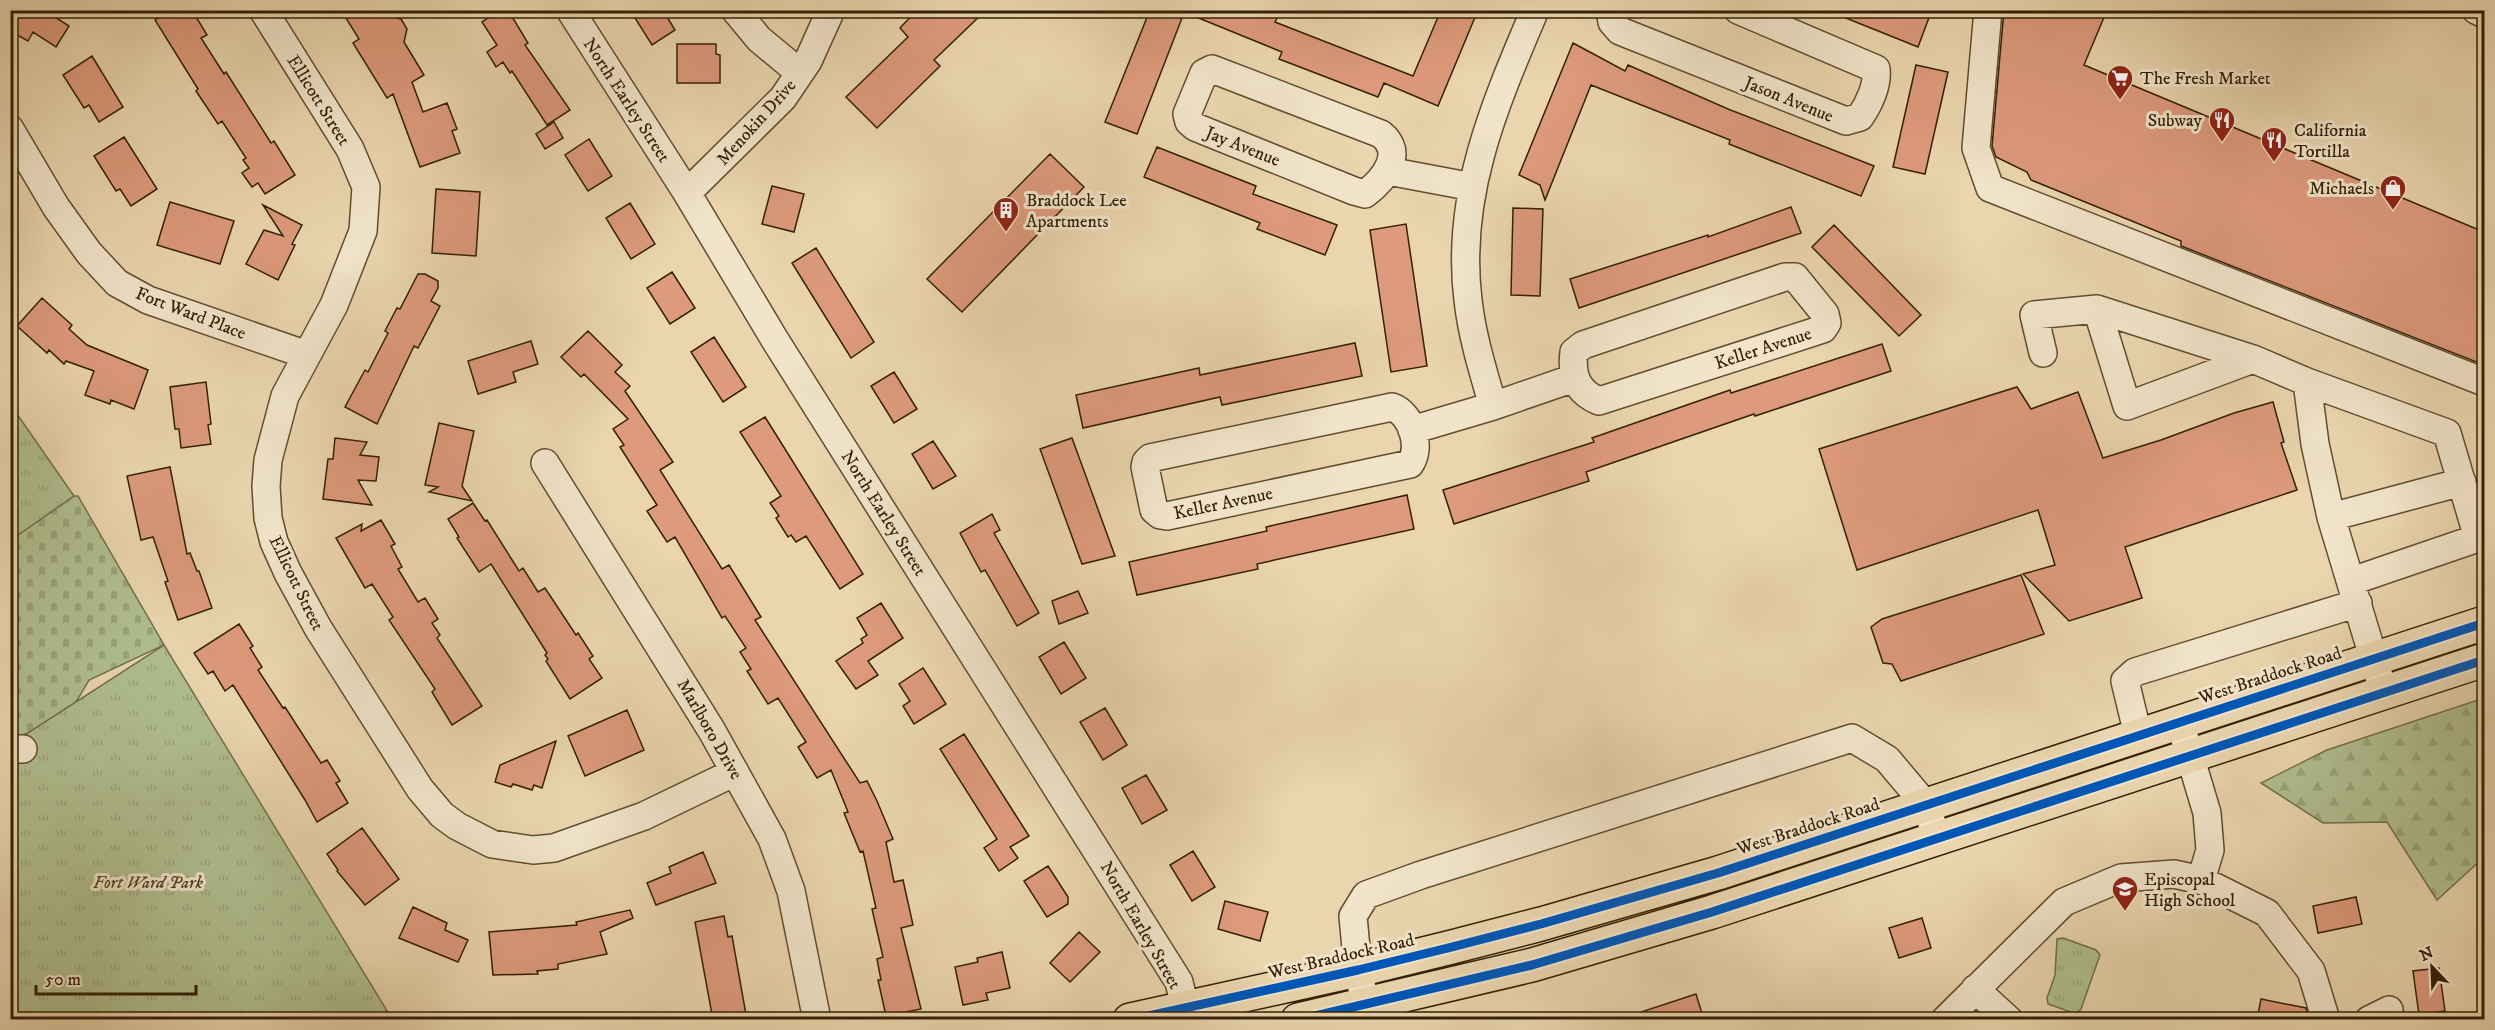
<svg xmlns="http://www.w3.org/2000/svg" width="2495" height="1030" font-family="'IM FELL DW Pica',serif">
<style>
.forest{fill:url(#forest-firs);stroke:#726f4b;stroke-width:1.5}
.cemetery{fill:url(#cemetery-stones);stroke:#726f4b;stroke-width:1.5}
.park{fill:url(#park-tufts);stroke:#726f4b;stroke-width:1.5}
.building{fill:#dd9a7c;stroke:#332006;stroke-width:1.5}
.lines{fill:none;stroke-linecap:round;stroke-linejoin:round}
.minor-casing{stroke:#614d30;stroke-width:30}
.major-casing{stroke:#332006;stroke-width:36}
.minor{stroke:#f1e4ca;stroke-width:27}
.major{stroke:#ead5ae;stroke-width:33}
.cycleway-casing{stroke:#f1e4ca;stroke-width:13}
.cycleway{stroke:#0057b8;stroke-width:9}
.labels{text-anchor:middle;stroke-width:6;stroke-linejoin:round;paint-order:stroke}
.poi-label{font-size:18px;fill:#332006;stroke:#f1e4ca;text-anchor:start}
.street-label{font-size:18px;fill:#332006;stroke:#f1e4ca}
.park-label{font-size:18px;font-style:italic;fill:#524828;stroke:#f1e4ca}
</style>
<defs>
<pattern id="forest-firs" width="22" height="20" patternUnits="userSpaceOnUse" patternTransform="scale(1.5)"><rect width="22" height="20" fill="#b0be90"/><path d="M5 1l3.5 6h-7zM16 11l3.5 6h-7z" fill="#98a37b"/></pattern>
<pattern id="cemetery-stones" width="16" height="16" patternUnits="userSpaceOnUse" patternTransform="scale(1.5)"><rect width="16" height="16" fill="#b0be90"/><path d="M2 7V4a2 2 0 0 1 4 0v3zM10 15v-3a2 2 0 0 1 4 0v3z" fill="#98a37b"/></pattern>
<pattern id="park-tufts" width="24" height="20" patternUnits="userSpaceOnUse" patternTransform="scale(1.5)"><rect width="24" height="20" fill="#b0be90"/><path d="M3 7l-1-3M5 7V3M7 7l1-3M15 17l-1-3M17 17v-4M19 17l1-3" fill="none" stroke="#98a37b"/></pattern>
</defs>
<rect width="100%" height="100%" fill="#ead5ae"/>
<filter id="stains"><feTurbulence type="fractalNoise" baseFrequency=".00333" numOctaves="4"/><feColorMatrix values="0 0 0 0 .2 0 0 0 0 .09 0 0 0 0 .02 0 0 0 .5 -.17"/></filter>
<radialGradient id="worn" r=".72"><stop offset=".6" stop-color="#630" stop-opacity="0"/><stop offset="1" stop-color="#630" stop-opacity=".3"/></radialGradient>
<path class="forest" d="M2484,698v159l-47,43 -50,-78 -64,1 -62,-40 66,-33z"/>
<path class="cemetery" d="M74,496h4l86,149 -75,35 -20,34 -59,27v-201z"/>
<path class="park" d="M10,404l64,92 -63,44h-1z
M164,645l228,374h-381l-1,-278 4,1z
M2063,938l33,12 4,5 -19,54 -5,5 -28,-10 -1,-6 8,-23 2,-36z"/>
<path class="building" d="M10,10h34l25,16 -13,21 -23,-15 -5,9 -18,-10z
M153,10h39l15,25 -6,3 23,36 2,-2 45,71 3,-2 21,34 -30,19 -7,-11 -6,4 -10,-14 7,-5 -6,-8 3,-2 -24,-37 -4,3 -22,-33 2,-2 -43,-69 3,-2z
M341,10h17l43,9 6,10 -3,13 20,33 -12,7 11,30 24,-9 10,26 -5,2 8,22 -40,14 -27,-73 -6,4 -34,-55 6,-4z
M500,10h8l20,33 -3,2 45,65 -23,15 -35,-54 -2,2 -7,-11 -7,5 -9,-15 10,-7 -15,-23z
M630,10h33l12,20 -23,15z
M917,10h69l-52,50 6,6 -63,62 -31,-31 62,-60 -8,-9z
M1150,10l32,8 -45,116 -32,-12z
M1179,10h86l13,6 -3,6 138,54 28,-66h37l-40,96 -54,-23 -6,14 -99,-38 3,-7z
M1826,10h91l13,5 -12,32z
M2004,10h103l-23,55 400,167v133l-303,-119v-5l-150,-61 -4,-8 -31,-15 -4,-11z
M1573,43l52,28 3,-6 100,44 146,57 -13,30 -132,-52 1,-4 -139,-55 -46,115 -5,-15 -21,-10z
M677,44h39v10l4,1v28h-43z
M92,56l31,51 -24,15 -10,-17 -5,3 -21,-33z
M1916,65l32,7 -23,102 -32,-7z
M554,122l9,16 -18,11 -9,-15z
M124,137l33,52 -26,17 -11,-17 -4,2 -22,-35z
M589,139l23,37 -24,15 -23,-36z
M1157,147l99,39 -3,8 84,31 -12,30 -68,-26 3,-6 -116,-46z
M1050,154l34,33 -122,125 -35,-33z
M772,186l32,8 -10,38 -32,-8z
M436,189l44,3 -4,64 -44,-3z
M170,202l64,19 -14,43 -63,-19z
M630,203l25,41 -24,15 -25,-41z
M263,205l39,20 -10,19 3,1 -17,35 -32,-16 18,-34 19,6z
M1791,207l10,26 -222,75 -9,-29 138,-44v2z
M1513,208l30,1 -3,87 -29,-1z
M1406,224l21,142 -36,6 -21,-142z
M1834,225l87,90 -22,21 -87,-89z
M816,248l58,94 -23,16 -59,-95z
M672,272l23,36 -25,16 -23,-36z
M418,274h7l13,7v7l-7,13 9,5 -22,42 -4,-2 -37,78 -32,-17 20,-37 3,2 20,-39 -3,-2 12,-23 3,1z
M42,298l30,27 -3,4 18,16 61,25 -14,39 -23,-9 -1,4 -25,-9 9,-24 -28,-10 -2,3 -15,-14 -2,3 -30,-27z
M588,331l34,34 -7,7 15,14 -5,5 48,71 -13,8 62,99 7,-4 32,52 -6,3 105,163 7,-2 10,20 16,38 -7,3 8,40 9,-2 10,45 -12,3 20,81 -35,7 -8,-36h3l-4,-21 6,-2 -11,-48 4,-1 -13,-57 -3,1 -16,-39 4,-1 -17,-42 -14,8 -19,-31 8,-5 -28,-44 -10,6 -21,-33 4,-2 -11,-17 6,-4 -21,-32 -3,2 -47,-81 -8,5 -20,-31 10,-6 -37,-58 4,-2 -11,-16 15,-10 -44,-45 -3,3 -20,-20z
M714,337l32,50 -23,15 -32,-50z
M531,341l7,23 -25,8 3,10 -38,12 -10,-33z
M1355,343l7,33 -140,29 -2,-8 -137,31 -7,-33 123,-27 1,7z
M1882,344l9,27 -136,45 -1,-2 -168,58 3,9 -135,43 -11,-34 151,-48 -2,-4 138,-48 1,3z
M894,372l23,37 -23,14 -23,-37z
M206,382l5,42 -3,1 3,19 -30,4 -2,-19h-4l-5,-42z
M2017,387l14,22 47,-17 25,66 58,-18 73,-27 39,-11 11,40 -3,1 16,47 -172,57 17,51 -73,23 -46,-47 32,-9 -17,-55 -181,60 -38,-121z
M765,417l98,157 -23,15 -34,-53 -10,6 -5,-7 -3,2 -12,-19 3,-2 -9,-13 11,-7 -41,-64z
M439,423l35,8 -12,55 10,15 -43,-9 9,-5 -13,-2z
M335,438l32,4 -7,13 19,2 -3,24 -18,-1 14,25 -49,-6 5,-40h5z
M1072,438l43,118 -33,8 -42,-115z
M933,441l23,35 -23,13 -21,-35z
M170,467l17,87 3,-1 7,18h2l13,37 -34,12 -13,-38 3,-1 -15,-44 -12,3 -14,-64z
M1407,495l7,34 -157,35 1,5 -121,26 -8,-33 138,-31 -1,-4z
M473,503l12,18 2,-1 32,51 4,-3 15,24 7,-4 31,47 2,-2 15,23 -4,3 13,19 -32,21 -24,-38 2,-2 -3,-4 2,-2 -56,-89 -12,8 -22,-34 2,-1 -11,-18z
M992,514l8,16 -6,3 45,80 -22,13 -32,-56 -4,2 -21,-39z
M381,520l14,24 -4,2 11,21 -4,2 20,33 7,-4 13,21 -6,4 8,12 -3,3 45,68 -30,19 -20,-33 3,-3 -46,-69 4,-3 -21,-33 -7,4 -29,-50 26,-14 -1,7z
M2021,575l23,59 -143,47 -9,-17 -9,-1 -12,-36 11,-8z
M1078,591l10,22 -29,11 -7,-23z
M881,603l22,35 -35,23 10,14 -22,14 -20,-28 27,-18 -2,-4 6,-4 -10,-17z
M239,624l14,22 -3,2 12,19 -4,3 25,38 2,-1 36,56 6,-3 13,21 -4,2 12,20 -31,19 -12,-22 -72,-115 -8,6 -12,-20 -5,3 -14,-21z
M1064,642l22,36 -25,16 -22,-37z
M923,668l23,36 -32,20 -11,-18 7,-5 -11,-17z
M1105,708l22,37 -24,15 -23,-38z
M627,710l17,40 -59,26 -17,-40z
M964,734l65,102 -19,11 8,11 -19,13 -15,-23 13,-9 -57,-90z
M556,741l-14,47 -8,-3 -2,5 -19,-6 -2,3 -16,-5 5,-17z
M1146,775l21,35 -25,14 -20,-36z
M362,828l37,51 -34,26 -28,-34 1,-1 -11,-16z
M1193,851l22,36 -23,14 -22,-36z
M703,852l13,31 -60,22 -9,-22 24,-10 -2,-6z
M1048,866l20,31v7l-21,13 -23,-36z
M2356,897l6,27 -44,9 -5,-27z
M1225,901l43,11 -8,29 -42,-12z
M413,907l34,16 -2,7 23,10 -10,22 -59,-24z
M630,910l3,8 -33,14 7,22 -49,10v5l-21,2 1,3 -45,1 -4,-43 88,-7 -1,-3z
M724,916l4,21 4,-1 15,84h-34l-18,-98z
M1922,918l9,30 -32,10 -10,-30z
M1079,932l21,20 -30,30 -20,-19z
M1002,952l8,36 -24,5 2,7 -25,5 -8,-38 23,-5 -1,-4z
M2439,968l6,43 -26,4 -6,-44z
M1696,994l8,26h-75v-4z
M2261,999l45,9 3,12h-52z"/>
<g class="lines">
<g class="minor-casing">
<path id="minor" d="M263,10l87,139 16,38 -3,44 -29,74 -49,91 -17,64 -2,26 2,32 6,24 14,31 30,55 102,161 22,26 15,11 35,18 41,6 21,-2 90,-32 91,-44
M570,10l117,183 88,147 404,642 9,38
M735,10l24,29 41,34
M1610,10l2,12 8,9 226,90 14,-4c9,-13 18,-32 16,-48l-138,-59
M1988,10l-12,138 14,40 494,194
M2476,10l8,4
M1212,69l169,65c24,19 4,45 -16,60l-11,-3 -159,-64 -6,-5 -2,-8 17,-41z
M10,129l46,78 33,46 28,30 31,17 159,55
M1388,171l85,16
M687,193l96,-95 25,-37 23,-51
M1785,277h10l30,37 2,9 -4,6 -224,72c-22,-9 -28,-26 -25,-49l9,-7z
M2097,309l156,50
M2043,353l-9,-38 63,-6 30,97 126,-47 54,23 8,62 16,73 53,176
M2307,382l140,51 31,105 -126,43
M1493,406c-10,-35 -21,-70 -25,-106 -13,-105 27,-196 67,-290
M1392,407c20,7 30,40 18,57l-243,52 -7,-1 -6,-5 -9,-43 1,-5 4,-4z
M1412,430l81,-24 81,-28
M545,463l167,268 60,108 19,52 26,129
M2331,517l131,-35
M2138,735l-13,-54 10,-9 223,-69
M2184,736l23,77 3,37 -9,30
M10,749h13
M1975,989l34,31
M1369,1020l-11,-50 -5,-54 13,-21 55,-20 431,-137 35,21 38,45 12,33
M1945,1020l119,-118 57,-24 53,-4 27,6 66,33 44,58 15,49
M2369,1020l20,-10"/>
</g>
<g class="major-casing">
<path id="major" d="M1130,1020l228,-50 90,-22 93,-24 177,-51 766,-250
M1298,1020l234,-55 180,-53 772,-252"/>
</g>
<use href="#minor" class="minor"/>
<use href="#major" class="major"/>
<g class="cycleway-casing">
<path id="cycleway" d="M1130,1020l228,-50 90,-22 93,-24 177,-51 766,-250
M1298,1020l234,-55 180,-53 772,-252"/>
</g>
<use href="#cycleway" class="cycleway"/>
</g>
<defs>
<g id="supermarket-pin" transform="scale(1.35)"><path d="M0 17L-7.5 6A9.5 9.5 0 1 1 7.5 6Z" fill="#8f2418" stroke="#f1e4ca"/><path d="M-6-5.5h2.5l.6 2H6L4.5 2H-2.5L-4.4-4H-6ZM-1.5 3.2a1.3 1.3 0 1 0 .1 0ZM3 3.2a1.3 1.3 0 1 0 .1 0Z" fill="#fff"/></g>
<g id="restaurant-pin" transform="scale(1.35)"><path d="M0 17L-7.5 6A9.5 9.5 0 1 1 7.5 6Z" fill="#8f2418" stroke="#f1e4ca"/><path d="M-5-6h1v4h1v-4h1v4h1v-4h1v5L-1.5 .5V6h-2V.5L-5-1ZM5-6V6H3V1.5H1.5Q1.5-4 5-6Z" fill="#fff"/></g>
<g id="shop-pin" transform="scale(1.35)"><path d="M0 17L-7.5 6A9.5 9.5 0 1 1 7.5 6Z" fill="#8f2418" stroke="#f1e4ca"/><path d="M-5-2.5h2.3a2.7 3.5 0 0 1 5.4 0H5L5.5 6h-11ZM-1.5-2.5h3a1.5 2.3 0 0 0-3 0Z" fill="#fff"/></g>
<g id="building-pin" transform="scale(1.35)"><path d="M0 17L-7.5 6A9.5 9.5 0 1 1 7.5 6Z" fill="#8f2418" stroke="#f1e4ca"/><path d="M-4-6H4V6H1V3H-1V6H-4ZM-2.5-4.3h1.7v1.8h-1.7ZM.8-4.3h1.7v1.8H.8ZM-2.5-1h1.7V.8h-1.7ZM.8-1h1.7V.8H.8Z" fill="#fff"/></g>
<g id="school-pin" transform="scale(1.35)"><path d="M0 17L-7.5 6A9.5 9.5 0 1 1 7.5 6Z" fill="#8f2418" stroke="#f1e4ca"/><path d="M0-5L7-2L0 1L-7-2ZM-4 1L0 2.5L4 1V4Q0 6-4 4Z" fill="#fff"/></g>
</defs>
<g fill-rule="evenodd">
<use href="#supermarket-pin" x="2120" y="78"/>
<use href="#restaurant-pin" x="2222" y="120"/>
<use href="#restaurant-pin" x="2274" y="140"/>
<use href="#shop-pin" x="2393" y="188"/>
<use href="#building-pin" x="1006" y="210"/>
<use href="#school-pin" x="2125" y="889"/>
</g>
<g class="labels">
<g class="poi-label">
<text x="2140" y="84">The Fresh Market</text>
<text x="2202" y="126" text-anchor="end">Subway</text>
<text x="2294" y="136">California<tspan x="2294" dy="21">Tortilla</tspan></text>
<text x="2374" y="194" text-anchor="end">Michaels</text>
<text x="1026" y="206">Braddock Lee<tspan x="1026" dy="21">Apartments</tspan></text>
<text x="2144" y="885">Episcopal<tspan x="2144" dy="21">High School</tspan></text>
</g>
<g class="street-label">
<text transform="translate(1789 99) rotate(22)" y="6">Jason Avenue</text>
<text transform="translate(319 100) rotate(58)" y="6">Ellicott Street</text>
<text transform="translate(627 100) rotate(57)" y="6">North Earley Street</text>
<text transform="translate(756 122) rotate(-48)" y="6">Menokin Drive</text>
<text transform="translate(1243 146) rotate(22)" y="6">Jay Avenue</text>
<text transform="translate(191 313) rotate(21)" y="6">Fort Ward Place</text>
<text transform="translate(1763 348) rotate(-18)" y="6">Keller Avenue</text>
<text transform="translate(1223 503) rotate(-12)" y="6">Keller Avenue</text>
<text transform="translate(884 513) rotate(58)" y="6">North Earley Street</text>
<text transform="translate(297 583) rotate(64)" y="6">Ellicott Street</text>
<text transform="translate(2270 675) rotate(-18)" y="6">West Braddock Road</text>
<text transform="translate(710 729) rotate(60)" y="6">Marlboro Drive</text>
<text transform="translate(1808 826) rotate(-18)" y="6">West Braddock Road</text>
<text transform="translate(1141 925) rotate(60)" y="6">North Earley Street</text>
<text transform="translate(1341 956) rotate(-13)" y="6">West Braddock Road</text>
</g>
<g class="park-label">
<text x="148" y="888">Fort Ward Park</text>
</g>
</g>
<rect width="2495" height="1030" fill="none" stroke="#ead5ae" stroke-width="36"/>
<rect x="12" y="12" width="2471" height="1006" fill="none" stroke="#332006" stroke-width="3"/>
<rect x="18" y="18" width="2459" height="994" fill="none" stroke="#332006" stroke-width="1.5"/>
<g transform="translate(2432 967) rotate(337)" stroke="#f1e4ca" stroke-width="4.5" paint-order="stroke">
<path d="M0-4.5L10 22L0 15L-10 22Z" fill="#332006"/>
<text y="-9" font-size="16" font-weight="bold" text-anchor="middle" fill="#332006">N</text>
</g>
<path d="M36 985v9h160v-9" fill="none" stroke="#332006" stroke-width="3"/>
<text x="45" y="985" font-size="18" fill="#332006" stroke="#f1e4ca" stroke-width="4.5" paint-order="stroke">50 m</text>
<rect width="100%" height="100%" filter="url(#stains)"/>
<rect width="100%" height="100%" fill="url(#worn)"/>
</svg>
